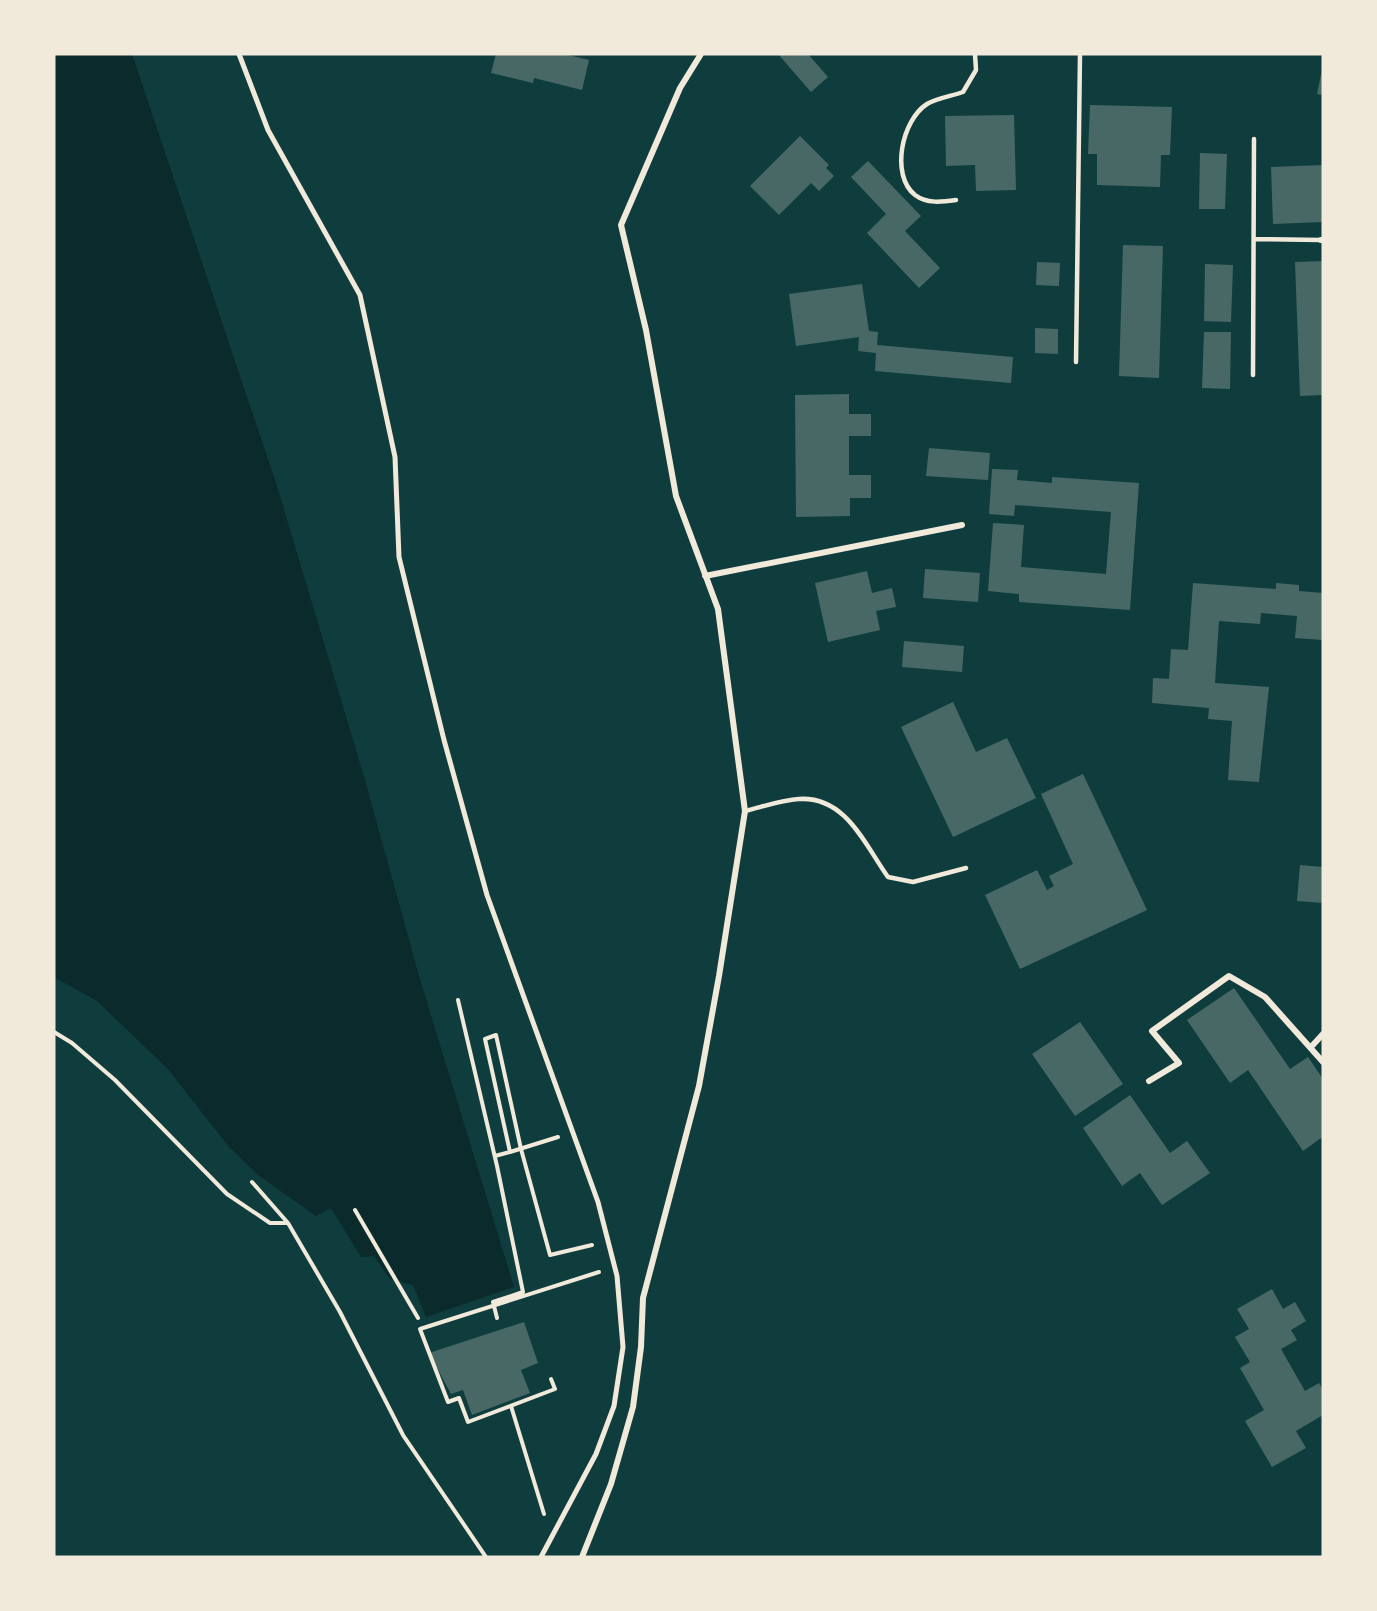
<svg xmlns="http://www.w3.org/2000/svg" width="1377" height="1611" font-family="Inter,sans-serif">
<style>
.water{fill:#0a2a2b}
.building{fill:#486865}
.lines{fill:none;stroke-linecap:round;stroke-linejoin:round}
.path{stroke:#f1e9da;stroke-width:4}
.service{stroke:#f1e9da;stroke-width:4.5}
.pedestrian{stroke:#f1e9da;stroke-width:5}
.minor{stroke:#f1e9da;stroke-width:6}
</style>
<rect width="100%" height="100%" fill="#0f3d3e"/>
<path class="water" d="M54,54h78l144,429 89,297 54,196 95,311 -88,30 -13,-32 -23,-6 -16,-23 -13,1 -30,-49 -15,8 -58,-41 -29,-28 -62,-79 -70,-67 -43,-24z"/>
<path class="building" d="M496,54h68l25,6 -7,30 -48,-12 -1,5 -42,-10z
M778,54h30l20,23 -17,15z
M1322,70h1v25l-6,-1z
M1090,105l82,2 -2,48h-9l-1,32 -63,-2v-31h-9z
M1014,115l2,75 -40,1 -1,-26 -29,1 -1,-50z
M800,136l29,29 -3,3 8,8 -15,15 -8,-8 -32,32 -29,-29z
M1200,153l27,1 -2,55h-26z
M868,161l53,55 -16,15 35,37 -21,20 -52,-55 19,-19 -35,-37z
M1323,165v57l-50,2 -2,-57z
M1123,245l40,1 -4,132 -40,-2z
M1323,261v134l-23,1 -5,-134z
M1037,262l23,1 -1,23 -23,-1z
M1205,264l28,1 -2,57 -27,-1z
M862,284l7,47 9,1 -1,13 136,12 -2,26 -136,-12 1,-18 -18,-2 1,-14 -63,9 -7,-52z
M1035,328l23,1v25l-23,-1z
M1204,332h27l-1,57 -28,-1z
M849,394v20h22v22h-22v39h22v23h-21v18l-54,1 -1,-122z
M929,448l61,5 -2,27 -62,-4z
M992,469l26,1 -1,10 35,3v-6l87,6 -9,127 -111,-8v-8l-31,-3 5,-68 31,2 -3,42 85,7 5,-62 -96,-7 -1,11 -25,-2z
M925,569l55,4 -2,29 -55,-4z
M867,571l5,22 20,-5 4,19 -20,4 4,19 -52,12 -13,-59z
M1193,583l83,6v-6l23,2v6l24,2v47l-28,-2 2,-22 -36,-3 -1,11 -41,-3 -4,62 54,4 -10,95 -31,-2 4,-59 -24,-2 1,-11 -57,-5 1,-25 16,1 2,-30 17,1z
M904,641l60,5 -2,26 -60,-5z
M953,702l23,50 31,-14 29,60 -83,39 -52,-110z
M1083,774l64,136 -127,59 -35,-74 52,-25 10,20 7,-4 -5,-10 24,-12 -32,-70z
M1300,865l23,2v36l-26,-2z
M1234,988l56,81 18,-12 15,22v62l-2,-3 -18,13 -55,-81 -18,13 -43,-63z
M1080,1022l43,62 -48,32 -43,-62z
M1130,1095l40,58 17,-12 23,32 -48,32 -22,-32 -18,13 -39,-58z
M1272,1289l11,20 12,-7 11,19 -15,9 6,10 -16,9 24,42 14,-8 4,7v25l-27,16 10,17 -34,19 -27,-46 19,-11 -24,-42 10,-6 -15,-25 14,-8 -12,-20z
M524,1322l14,41 -17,7 9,23 -58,22 -9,-25 -12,4 -22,-41z"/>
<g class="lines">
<path class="path" d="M458,1000l39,166 26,126 -30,10 4,16
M54,1032l18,11 43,37 112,114 43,29h18
M510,1152l48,-15
M495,1156l15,-4 -25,-113 11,-4 25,114 29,106 42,-10
M252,1182l36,41 52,89 63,123 83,122
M355,1210l63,108
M551,1379l4,10 -87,33 -9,-24 -11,4 -28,-73 179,-57
M511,1406l33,108"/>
<path class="service" d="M956,200c-14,2 -29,4 -41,-5 -25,-20 -13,-75 12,-91 10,-6 25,-8 36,-12l13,-22 -1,-16
M1254,239l67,1
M1076,362l4,-308
M1253,375l1,-236
M745,811c17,-4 36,-11 54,-12 47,-3 66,46 89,78l25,5 53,-14"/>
<path class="pedestrian" d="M239,54l29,76 92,165 35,162 4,100 45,183 43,155 111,307 19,74 6,71 -9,59 -18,48 -55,103"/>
<path class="minor" d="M1321,240h2
M705,576l257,-51
M1311,1047l12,-13
M1149,1081l30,-18 -27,-32 77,-55 36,21 58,65
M582,1557l29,-73 22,-77 8,-60 2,-49 56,-212 20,-110 26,-165 -27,-202 -42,-113 -30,-166 -25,-105 59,-137 21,-34"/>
</g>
<rect width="1377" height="1611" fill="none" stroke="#f1e9da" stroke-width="111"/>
</svg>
